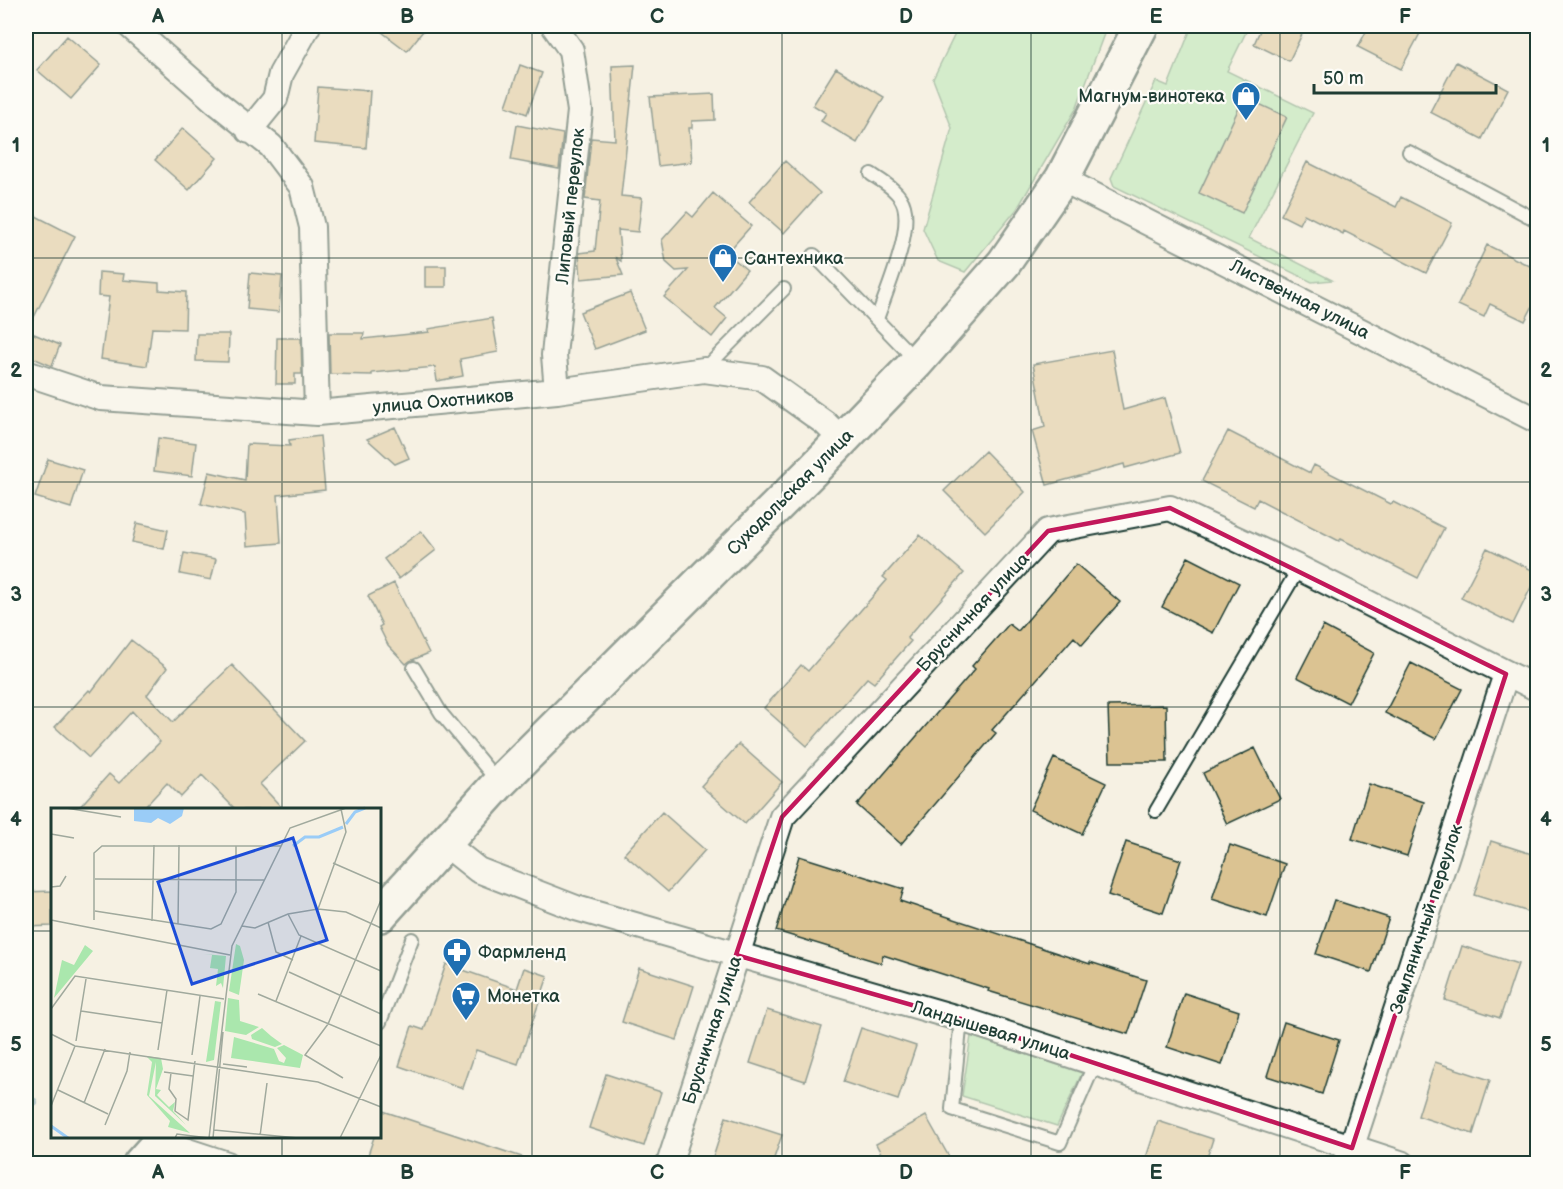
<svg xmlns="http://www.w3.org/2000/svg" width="1563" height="1189" font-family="'Balsamiq Sans',sans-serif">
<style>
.green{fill:#aae7ad;stroke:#649270;stroke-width:1.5}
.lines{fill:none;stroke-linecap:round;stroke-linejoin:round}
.stream{stroke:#6993a9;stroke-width:8}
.building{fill:#dbc392;stroke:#1f3d34;stroke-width:1.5}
.lane-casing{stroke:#1f3d34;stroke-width:16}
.street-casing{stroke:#1f3d34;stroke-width:28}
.secondary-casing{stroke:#1f3d34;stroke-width:38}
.lane{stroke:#fdfcf7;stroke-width:12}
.street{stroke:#fdfcf7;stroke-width:24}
.secondary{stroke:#fdfcf7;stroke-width:33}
.marked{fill:none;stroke:#c2185b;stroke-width:4.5;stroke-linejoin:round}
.grid{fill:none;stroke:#1f3d34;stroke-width:1.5;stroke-opacity:0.55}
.labels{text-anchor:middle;stroke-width:4.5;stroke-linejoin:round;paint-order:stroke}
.poi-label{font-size:18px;fill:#1f3d34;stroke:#fdfcf7;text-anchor:start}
.street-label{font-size:18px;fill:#1f3d34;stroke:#fdfcf7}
.inset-river{fill:none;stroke:#9accf7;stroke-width:3}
.inset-road{fill:none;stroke:#a0a99d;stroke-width:1.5}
.view{fill:#1d4ed8;fill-opacity:0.15;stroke:#1d4ed8;stroke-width:3}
.inset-edge{fill:none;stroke:#1f3d34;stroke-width:3}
.neatline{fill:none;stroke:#1f3d34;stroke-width:2}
.grid-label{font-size:20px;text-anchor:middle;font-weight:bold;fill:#1f3d34}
</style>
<rect width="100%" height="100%" fill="#f6f1e3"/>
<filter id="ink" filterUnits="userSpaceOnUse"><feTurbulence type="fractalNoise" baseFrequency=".0167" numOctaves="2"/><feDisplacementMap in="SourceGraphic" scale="12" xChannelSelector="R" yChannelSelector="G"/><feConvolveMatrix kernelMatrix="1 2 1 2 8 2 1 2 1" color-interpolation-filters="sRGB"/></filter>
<g filter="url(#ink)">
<path class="green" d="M959,26h148l-31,83 -59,100 -52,63 -27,-11 -15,-32 29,-101 -19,-49z
M1192,26h57l-22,45 86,42 -64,125 83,42 -20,2 -198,-96 -3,-8 45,-97 12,5z
M971,1036l111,37 -25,53 -95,-30z"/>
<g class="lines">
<path class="stream" d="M26,1105l8,-3"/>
</g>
<path class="building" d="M374,26h53l-20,25z
M1262,26h44l-17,35 -35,-17z
M1369,26h55l-23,43 -43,-22z
M67,36l34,29 -30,34 -34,-29z
M1456,62l52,27 -26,50 -52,-27z
M520,65l22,8 -15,41 -21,-8z
M635,65l-14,131 21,2 -4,34 -20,-2 3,31 -5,-3 7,17 -42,4 -2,-26 16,-2 5,-50 -15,-2 6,-61 24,2 -3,-74z
M836,68l48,29 -27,46 -36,-22 5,-8 -13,-8z
M318,87l52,4 -4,57 -52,-5z
M714,94l1,26 -23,1v7h-3l3,34 -34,4 -8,-69z
M1244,97l43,20 -45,96 -43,-20z
M517,125l46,9 -4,35 -48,-9z
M183,128l34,30 -28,32 -34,-30z
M785,161l35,32 -36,40 -35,-31z
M1307,162l89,45 5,-10 51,26 -26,50 -82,-42 -1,3 -39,-20 -5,10 -18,-9z
M713,193l38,33 -24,27 20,17 -32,38 12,10 -15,19 -48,-40 24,-27 -12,1 -10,-9 -4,-22 25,-28 6,5z
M26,211l49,25 -48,95 33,14 -8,21 -26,-11z
M1487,245l51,25v26l-13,25 -35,-17 -6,13 -26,-12z
M425,266h21v21h-21z
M99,272l25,2 -1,6 36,3v7l27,2 -1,37 -33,-1 -5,38 -46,-7 8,-62 -11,-1z
M250,273l32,3 -3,36 -32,-3z
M630,293l15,37 -50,19 -15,-37z
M492,318l6,34 -38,7 3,17 -26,5 -2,-14 -63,6v2l-42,-1 -1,-41h35l-1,6 66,-7 -1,-3z
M197,334h32l-1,28 -32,-1z
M277,338h24l1,36h-7v10h-19z
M1112,350l11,60 42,-12 15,55 -55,15 -1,-4 -77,21 -15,-54 13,-4 -12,-63z
M395,427l14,31 -14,6 -28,-25z
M1228,431l82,42 4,-8 77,39 2,-2 51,26 -26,50 -77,-39 -2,2 -81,-42 -4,8 -52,-26z
M320,436l5,54 -47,5 3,48 -34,3 -2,-32 -44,-10 8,-32 36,8 2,-36 43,2 -1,-6z
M158,438l38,5 -4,33 -38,-5z
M985,451l40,41 -40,40 -41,-41z
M48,459l35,11 -12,38 -36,-11z
M137,523l31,7 -4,19 -32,-7z
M421,531l15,19 -37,29 -15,-20z
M920,535l44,38 -57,65 4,3 -37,42 -7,-5 -60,68 -43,-38 37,-43 7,6 79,-91 -4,-3z
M1487,548l51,25 -25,51 -52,-26z
M184,553l32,6 -5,21 -31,-6z
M1188,557l51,26 -26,50 -51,-26z
M1076,564l44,38 -38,43 -8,-8 -82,93 4,3 -95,111 -44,-39 118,-136 -3,-3 37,-42 9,7z
M394,583l35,70 -19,8 -4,3 -18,-19 -9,-18 3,-2 -14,-29z
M1323,626l51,27 -26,50 -51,-26z
M131,640l36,28 -20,27 26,27 59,-57 73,76 -45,43 24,26h-48l-34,-35 -21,22 -14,-14 -25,27h-65l32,-36 10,9 41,-41 -28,-31 -43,47 -34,-31 34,-37 2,2z
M1411,663l51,26 -26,50 -51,-26z
M1166,705l1,57h-57l-2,-56z
M739,744l43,38 -37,42 -44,-38z
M1255,748l25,51 -53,25 -24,-51z
M1054,758l52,25 -24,51 -52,-24z
M1369,784l55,18 -17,54 -55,-17z
M662,812l43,38 -37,42 -44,-38z
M1491,841l47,15v31l-9,25 -55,-17z
M1126,842l55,18 -18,53 -55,-18z
M1230,845l55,19 -18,53 -55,-18z
M799,856l105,33 -4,12 190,63v-2l56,18 -18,54 -140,-43 1,-2 -106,-34 -2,8 -105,-32z
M52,891v35l-26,1v-35z
M1334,900l55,18 -18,54 -55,-18z
M1462,946l56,18 -18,54 -55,-18z
M446,964l71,25 7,-21 24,8 -30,88 -42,-14 -13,38 -64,-22 13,-40 12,4z
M639,968l55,18 -17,54 -55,-18z
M1184,993l55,18 -17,54 -55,-18z
M767,1010l55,17 -17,54 -55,-18z
M1284,1022l55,18 -17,54 -55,-18z
M861,1028l55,18 -18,54 -55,-18z
M1435,1062l55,18 -17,54 -55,-18z
M606,1074l55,18 -17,54 -55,-18z
M380,1110l151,50v4h-166l9,-27h6z
M926,1116l27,48h-66l-11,-20z
M726,1117l56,18 -10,29h-61z
M1158,1121l55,18 -8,25h-61z"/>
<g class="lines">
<g class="lane-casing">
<path id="lane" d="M1409,152l129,69
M871,174c12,8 29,17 33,32 8,28 -18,86 -27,113
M814,255l91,94 10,12
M704,370l80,-81
M414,668l27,45 57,69
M1156,811l143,-243
M961,1019l-9,90 108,34 35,-80
M380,1022l32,-83"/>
</g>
<g class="street-casing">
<path id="street" d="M130,26l86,76 55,44 31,41 10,40 5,186
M554,26l17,24 9,61 -26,244 3,36
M249,131l26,-32 6,-25 27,-48
M1062,179l476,242
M26,373l75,25 216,15 240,-22 147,-21 58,8 63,45 17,17
M444,843l34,27 98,38 385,111 442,145
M160,1142l67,22
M1347,1161l159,-487
M669,1164l113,-347 266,-286 122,-23 129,60 239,121"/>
</g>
<g class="secondary-casing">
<path id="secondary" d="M380,915l119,-132 314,-313 103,-107 88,-100 58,-84 79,-153
M140,1164l25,-28"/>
</g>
<use href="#lane" class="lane"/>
<use href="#street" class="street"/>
<use href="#secondary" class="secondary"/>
</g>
</g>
<path d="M0 0H1563V1189H0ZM1170,508l336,166 -154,474 -391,-129 -225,-64 46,-138 266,-286z" fill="#f6f1e3" fill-opacity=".55" fill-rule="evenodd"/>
<path class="marked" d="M1170,508l336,166 -154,474 -391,-129 -225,-64 46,-138 266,-286z"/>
<path class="grid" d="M282,26v784M532,26v1138M782,26v1138M1031,26v1138M1280,26v1138M26,258h1512M26,482h1512M26,707h1512M26,931h26M380,931h1158M282,1136v28"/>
<defs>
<g id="shop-pin" transform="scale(1.5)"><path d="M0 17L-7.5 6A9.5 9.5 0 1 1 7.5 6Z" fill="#1f6fb2" stroke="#fdfcf7"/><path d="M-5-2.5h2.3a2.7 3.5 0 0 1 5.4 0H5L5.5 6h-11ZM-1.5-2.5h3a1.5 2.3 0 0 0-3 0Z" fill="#fff"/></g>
<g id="pharmacy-pin" transform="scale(1.5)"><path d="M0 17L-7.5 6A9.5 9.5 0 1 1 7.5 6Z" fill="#1f6fb2" stroke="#fdfcf7"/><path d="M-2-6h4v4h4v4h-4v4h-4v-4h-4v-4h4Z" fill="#fff"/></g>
<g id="supermarket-pin" transform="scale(1.5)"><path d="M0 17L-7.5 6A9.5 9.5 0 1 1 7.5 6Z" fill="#1f6fb2" stroke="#fdfcf7"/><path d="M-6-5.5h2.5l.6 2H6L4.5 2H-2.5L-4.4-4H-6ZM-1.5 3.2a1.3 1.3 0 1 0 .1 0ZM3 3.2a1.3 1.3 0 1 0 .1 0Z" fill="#fff"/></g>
</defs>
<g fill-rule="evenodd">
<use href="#shop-pin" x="1246" y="96"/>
<use href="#shop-pin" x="723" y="258"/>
<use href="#pharmacy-pin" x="457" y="952"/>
<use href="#supermarket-pin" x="466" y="996"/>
</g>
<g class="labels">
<g class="poi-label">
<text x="1225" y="102" text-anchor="end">Магнум-винотека</text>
<text x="744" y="264">Сантехника</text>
<text x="478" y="958">Фармленд</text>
<text x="487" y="1002">Монетка</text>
</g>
<g class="street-label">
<text transform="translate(570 206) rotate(-84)" y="6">Липовый переулок</text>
<text transform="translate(1300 299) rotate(27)" y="6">Лиственная улица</text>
<text transform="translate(443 401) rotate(-5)" y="6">улица Охотников</text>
<text transform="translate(790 492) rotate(-45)" y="6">Суходольская улица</text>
<text transform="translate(973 612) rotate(-47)" y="6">Брусничная улица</text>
<text transform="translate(1426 919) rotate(-72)" y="6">Земляничный переулок</text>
<text transform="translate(712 1030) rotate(-72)" y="6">Брусничная улица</text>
<text transform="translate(991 1030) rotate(17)" y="6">Ландышевая улица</text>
</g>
</g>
<g transform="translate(51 808)">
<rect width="330" height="330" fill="#f6f1e3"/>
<path d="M185,136l4,2 4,14 -5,35 -10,-4zM34,137l8,6 -39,47 8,-38 12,5zM153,146l22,2 -3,32 -2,-5 -5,3 2,-17 -8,-1 2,-13zM177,190l11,2 1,21 19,6 -13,8 -21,-4zM164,193l6,1 -7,58 -8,2zM211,220l9,8 11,8 -7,3 -23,-8 -1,-4zM183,229l40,12 5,12 5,2 2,-5 -9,-10 7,-3 19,10 -3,13 -69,-10zM95,248l15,2 2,11 -7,20 5,1 -4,5 12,12 6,-5 -2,9 13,14 -31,-29 1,-34 -7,34 41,37 -22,-6 2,-6 -23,-26 5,-33z" fill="#aae7ad"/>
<path d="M83,0h50l-2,8 -12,8 -12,-6 -7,5 -17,-2z" fill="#9accf7"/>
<path class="inset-river" d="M295,16l9,-12 10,-4M242,38l12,-9h14l24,-10M0,318l17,12"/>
<path class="inset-road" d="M15,0l55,9M0,26l23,4M282,55l48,21M44,71l170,1M0,79l9,-1 6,-10M267,101l28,-77 -5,-23M44,103l116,18 10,-5 15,-32v-46M237,106l11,21 82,36M0,112l179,35M43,112v-67l8,-7h179M101,113l2,-76M217,114l8,30 17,8M127,116l1,-79M191,118l13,2 33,-14 30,-5 28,3 35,16M238,164l92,42M207,186l123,52M225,193l25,-65M0,201l24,-33 149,23M30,203l81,12M0,226l24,12 142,21M25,233l10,-62M107,242l9,-60M141,247l8,-59M172,256l24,3M166,259l101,15 63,25M113,264l29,4M120,265l-2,16 7,10 -1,12 13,9 7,-59M292,270l-38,-23 23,-31 53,-124M7,282l50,24M33,295l21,-54M0,298l24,-60M54,317l22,-54 3,-19M163,322l84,8M209,328l7,-53M124,330l2,-4 32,4M158,330l23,-192 58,-118 56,-20M162,330l10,-106M289,330l41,-83"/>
<path class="view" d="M242,30l34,102 -135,44 -34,-102z"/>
<rect width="330" height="330" class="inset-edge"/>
</g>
<rect width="1563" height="1189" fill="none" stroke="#fdfcf7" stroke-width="66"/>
<path d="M1314 84v9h182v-9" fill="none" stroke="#1f3d34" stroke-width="3"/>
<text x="1323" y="84" font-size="18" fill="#1f3d34" stroke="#fdfcf7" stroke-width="4.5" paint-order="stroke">50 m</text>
<rect x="33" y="33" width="1497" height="1123" class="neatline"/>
<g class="grid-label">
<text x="158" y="23">A</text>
<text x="407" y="23">B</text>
<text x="657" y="23">C</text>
<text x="906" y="23">D</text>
<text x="1156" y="23">E</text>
<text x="1405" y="23">F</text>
<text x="16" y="152">1</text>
<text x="1546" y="152">1</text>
<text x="16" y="377">2</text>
<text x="1546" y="377">2</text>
<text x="16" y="601">3</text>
<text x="1546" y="601">3</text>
<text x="16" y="826">4</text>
<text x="1546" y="826">4</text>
<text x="16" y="1051">5</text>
<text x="1546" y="1051">5</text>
<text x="158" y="1179">A</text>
<text x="407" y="1179">B</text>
<text x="657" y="1179">C</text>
<text x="906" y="1179">D</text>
<text x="1156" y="1179">E</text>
<text x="1405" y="1179">F</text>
</g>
</svg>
